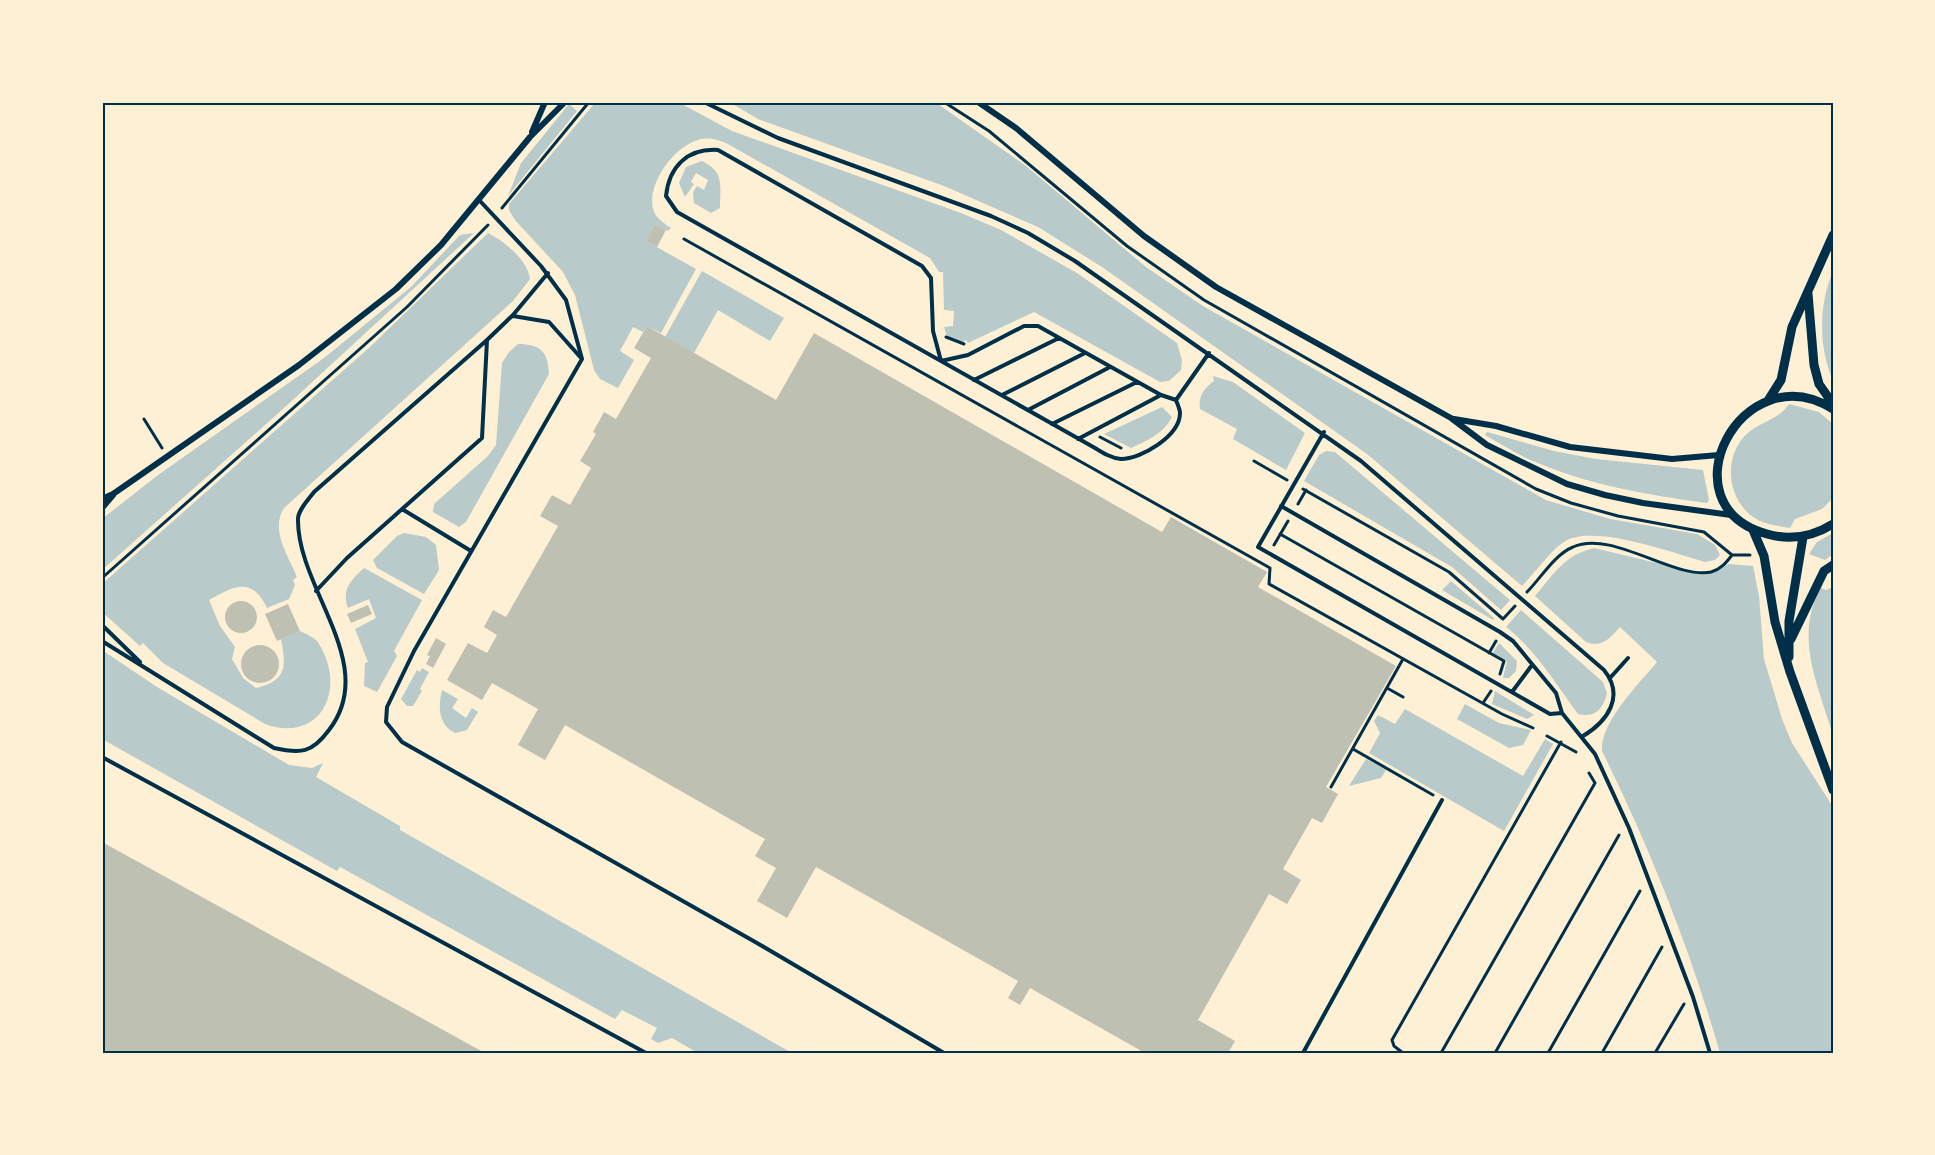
<svg xmlns="http://www.w3.org/2000/svg" width="1935" height="1155" font-family="Figtree,sans-serif">
<style>
.green{fill:#b9caca}
.building{fill:#bec0b2}
.lines{fill:none;stroke-linecap:round;stroke-linejoin:round}
.path{stroke:#003049;stroke-width:3}
.service{stroke:#003049;stroke-width:4}
.minor{stroke:#003049;stroke-width:6}
.tertiary{stroke:#003049;stroke-width:9}
.neatline{fill:none;stroke:#003049;stroke-width:2}
</style>
<rect width="100%" height="100%" fill="#fdf0d5"/>
<path class="green" d="M678,102l54,29 229,82 40,17 76,43 100,70 5,17 -1,10 -12,11 -9,1 -126,-70 -66,31 -2,-3 -5,3 -14,-7 -3,-9 9,-1 1,-15 -10,-1 -1,-38h-4l-9,-14 -204,-115c-10,-4 -20,-7 -31,-2 -24,9 -50,46 -41,71 3,7 10,11 17,16l-3,3 -13,-7 -9,17 50,28 -35,64 -14,-7 -4,6 -10,-5 -13,24 14,9 -16,28 -18,-9 -6,-9 -19,-75 -12,-23 -48,-52 -6,-10v-6l86,-101z
M729,102h206l91,64 120,101 57,39 343,194 64,19 87,15 18,11 5,10 -5,5 -10,2c-32,-9 -113,-39 -141,-20 -12,7 -31,33 -42,44l-155,-132 -265,-187 -64,-40 -94,-41 -186,-67z
M569,104l8,7 -69,85 13,-33z
M702,161c23,11 18,25 18,47l-9,5 -17,-10 -1,-11 4,-6 7,4 4,-10 -12,-7 -5,9 3,2 -9,13 -6,-14 7,-16z
M474,233l-191,176 -181,161v-51l56,-44 166,-117 87,-71 49,-52z
M488,233c17,9 39,26 42,46l-17,22 -229,207c-14,22 4,47 13,69l-4,3 2,5 -6,14 -22,9c-15,-32 -33,-22 -58,-8l11,26 15,21 -3,12 11,19 13,10c32,-8 30,-22 25,-49l19,-8c6,3 16,7 19,13 28,45 2,100 -54,80l-102,-61 -20,-20 -3,3 -38,-34v-28l268,-237z
M702,271l82,47 -14,23 -52,-31 -24,43 -29,-16z
M1833,271v109c-15,-33 -14,-76 0,-109z
M518,344c23,0 30,8 31,30l-83,148 -7,5 -26,-15 1,-8 54,-48 8,-11 6,-82 7,-11z
M1213,376l20,6 72,51 -19,37 -53,-31 4,-10 -37,-20c-2,-12 4,-21 14,-28z
M1789,404l30,8 14,12v74l-11,11 -27,10 -5,9c-10,-2 -22,-3 -32,-8 -28,-15 -36,-55 -16,-81 13,-17 35,-17 47,-35z
M1162,407l10,10c-9,17 -24,23 -41,31l-27,-14z
M1487,432l67,19 42,8 107,11 6,30 -2,3c-59,-8 -119,-18 -174,-42 -17,-7 -32,-17 -48,-26z
M1326,451l9,1 175,148 -9,10 -49,-43 -148,-86 15,-26z
M404,533l22,4 10,8 3,25 -15,24 -47,-26 -4,-8 24,-24z
M1833,533v21l-8,6 -16,-6 8,-12z
M1594,548l113,27 22,-11 24,2 6,30 5,63 18,60 10,24 41,64v246h-113c-30,-104 -70,-205 -118,-302 -2,-29 37,-67 55,-89l-37,-35c-11,12 -18,21 -34,15l-51,-46c19,-22 29,-41 59,-48z
M364,568l58,32 -28,51 3,5 -20,36 -13,-6 1,-23 3,-1 -13,-33 21,-11 -7,-19 -21,9c-7,-18 3,-28 16,-40z
M1451,581l43,37 -1,2 -51,-30z
M1833,587v149c-14,-50 -40,-99 -12,-148l5,2z
M1521,610l82,72 4,11c-4,16 -11,25 -29,21 -22,-30 -42,-64 -72,-87z
M1499,643l18,18 -1,10 -7,7h-6l4,-17 -14,-8z
M102,650l55,37 132,78 23,3 11,-5 -7,14 84,49v4l392,223h-94l-26,-15 -14,5 -7,-4 6,-11 -35,-18 -7,9 -275,-152 -3,4 -235,-132z
M422,668l7,4 -9,17 2,2 -9,15h-6l-6,-7 16,-29 3,2z
M442,690l16,9 -6,9 14,10 6,-10 6,4 -11,18 -12,3c-17,-9 -17,-26 -13,-43z
M1495,691l36,22 3,2 -7,4 -35,-15z
M1465,704l34,19 32,7 -8,15 -14,3 -52,-29z
M1405,709l118,67 22,-37 8,5 -49,87 -135,-78 11,-20 -6,-12 4,-6 17,9z
M1366,759l20,11 -5,8 -32,8z"/>
<path class="building" d="M655,224l11,6 -9,17 -11,-6z
M647,326l129,74 38,-67 348,199 9,-15 96,55 -9,15 138,79 -70,121 12,7 -16,29 -10,-5 -29,51 18,11 -14,24 -18,-10 -71,126 37,21 -7,12h-83l-115,-65 -10,17 -12,-7 10,-17 -202,-114 -29,51 -30,-17 19,-33 -21,-12 10,-17 -200,-114 -20,35 -27,-15 20,-36 -46,-26 -10,17 -35,-20 21,-37 19,10 10,-18 -13,-8 9,-17 13,7 52,-91 -18,-10 12,-21 18,10 21,-37 -11,-7 16,-27 -3,-2 11,-20 12,7 35,-61 -17,-10z
M225 617a16 16 0 1 1 32 0a16 16 0 1 1-32 0Z
M288,604l12,27 -23,10 -12,-27z
M368,605l4,9 -21,9 -4,-9z
M436,638l10,6 -13,24 -7,-4 4,-8 -3,-1z
M241 664a19 19 0 1 1 38 0a19 19 0 1 1-38 0Z
M102,842l383,211h-383z"/>
<g class="lines">
<path class="path" d="M944,102l45,29 138,115 77,54 332,189 35,14 47,13 86,16 28,23h18
M502,208l87,-106
M684,239l579,325 7,4 -1,16 233,130 31,14
M946,337l18,7
M144,419l18,29
M1100,437l21,11
M1254,461l33,19
M1303,489l146,83 54,47 12,-13
M1298,504l8,-14
M1280,534l224,127 -4,13
M1274,545l14,-24
M102,578l305,-271 81,-82
M1527,592c14,-14 27,-37 46,-45 38,-18 102,33 138,25 10,-3 15,-9 21,-17
M1489,653l7,-12
M1387,688l16,9
M1483,703l8,-12
M1547,736l29,16
M1353,749l80,46
M1589,773l6,10
M1331,787l72,-128
M1403,1053l-9,-7 -2,-6 169,-298
M1441,1053l154,-270
M1495,1053l124,-218
M1548,1053l92,-162
M1602,1053l60,-106
M1655,1053l29,-49"/>
<path class="service" d="M704,102l74,36 213,78 37,17 47,28 286,200 243,209c21,26 4,51 -21,66
M480,201l61,65 25,34 16,59 -168,292 -27,56 -1,15 16,20 355,201 187,110
M513,316l36,6 33,37
M974,380l85,-42
M1002,395l83,-42
M1176,400l33,-47
M1028,410l82,-43
M1052,424l85,-42
M1324,432l-66,115 292,167 12,-1
M1078,439l83,-44
M1095,448c8,5 16,10 26,11 20,0 59,-23 59,-46 0,-4 -3,-10 -4,-13l-15,-5 -123,-69h-14l-56,29 -27,6 -8,-30 -2,-53 -9,-12 -204,-116c-31,-2 -49,17 -52,46l11,16 418,236
M1281,506l219,126 13,9 43,52 6,20 33,41 34,74 64,169 17,56
M402,509l69,42
M316,591l31,-33 135,-120 5,-98
M102,625l38,37
M102,641l172,107c27,6 38,5 55,-18 51,-66 -32,-141 -31,-211 0,-9 11,-20 16,-27l173,-152 26,-25 35,-42
M1610,678l18,-20
M1512,692l20,-27
M102,757l544,296
M1303,1053l139,-253"/>
<path class="minor" d="M978,102l38,26 128,108 72,51 235,131 36,27 80,39 38,11 38,8 88,12
M532,132l13,-30
M1454,419l42,7 74,21 102,12 47,-4
M102,499l11,-5 186,-129 97,-76 45,-44 89,-108 35,-35
M102,508l11,-13"/>
<path class="tertiary" d="M1808,294l6,71 5,19 14,20
M1769,399l12,-19 11,-53 41,-92
M1833,409c-91,-57 -171,96 -66,125 24,7 45,3 66,-10
M1753,530l11,26 11,66 15,50 43,118
M1791,639l33,-68 9,-6
M1789,657v-36l14,-84"/>
</g>
<rect width="1935" height="1155" fill="none" stroke="#fdf0d5" stroke-width="207"/>
<rect x="104" y="104" width="1728" height="948" class="neatline"/>
</svg>
